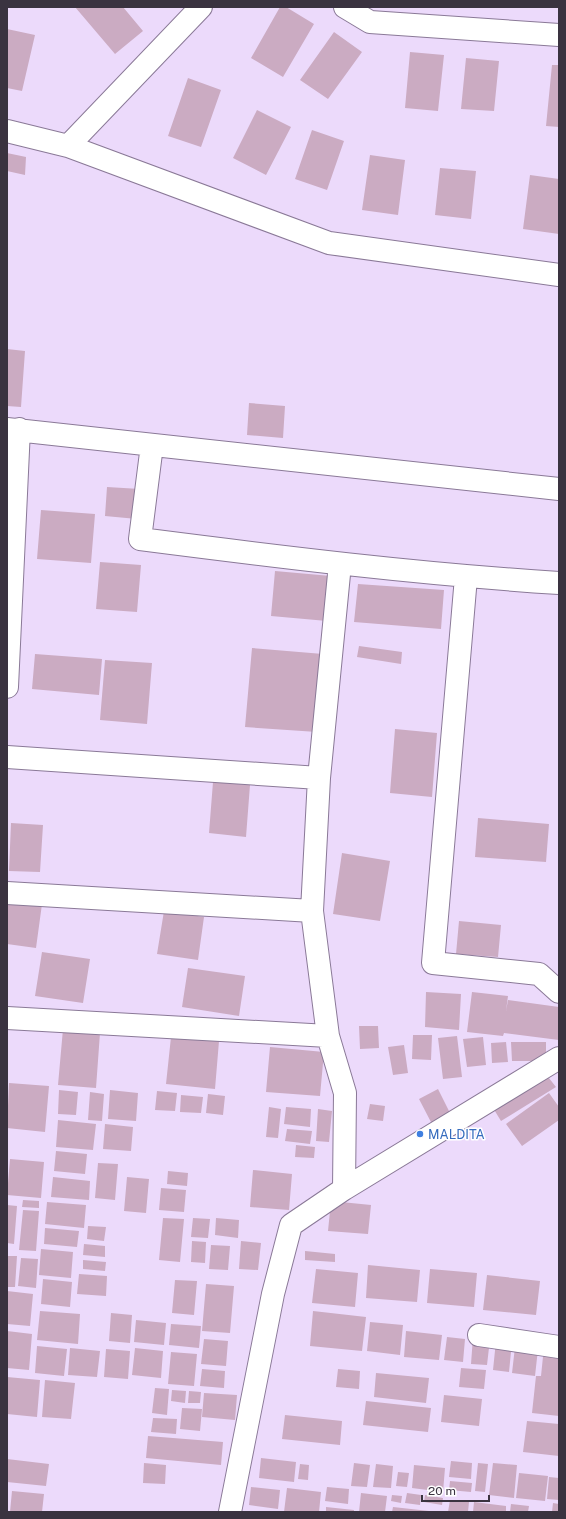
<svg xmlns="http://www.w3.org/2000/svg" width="566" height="1519" font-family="'Public Sans',sans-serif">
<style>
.building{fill:#cbabc2}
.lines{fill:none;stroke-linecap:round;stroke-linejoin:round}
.minor-casing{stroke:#8a7997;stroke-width:24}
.minor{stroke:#fff;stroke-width:22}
.shop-dot{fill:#3f7fe0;stroke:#fff;stroke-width:1.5}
.labels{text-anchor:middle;stroke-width:3;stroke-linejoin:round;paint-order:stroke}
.shop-label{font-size:13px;fill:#366cbe;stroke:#fff;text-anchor:start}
</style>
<rect width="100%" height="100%" fill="#ecdafb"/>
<path class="building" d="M75,7h48l20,24 -28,23z
M280,7h6l28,17 -31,53 -32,-19z
M7,29l28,6 -13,56 -15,-3z
M334,32l28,20 -34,47 -28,-19z
M410,52l34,3 -6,56 -33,-3z
M466,58l33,3 -5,50 -33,-2z
M552,65h7v62l-13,-1z
M188,78l33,12 -20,57 -33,-11z
M257,110l34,17 -25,48 -33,-17z
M312,130l32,11 -17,49 -32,-11z
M7,153l19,4 -1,18 -18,-4z
M370,155l35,5 -7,55 -36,-5z
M440,168l36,3 -5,48 -36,-4z
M530,175l29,4v55l-36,-5z
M7,349l18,2 -4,56 -14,-1z
M249,403l36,3 -2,32 -36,-3z
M107,487l33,2 -3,30 -32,-3z
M41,510l54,4 -4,49 -54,-4z
M100,562l41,3 -4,47 -41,-3z
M275,571l56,5 -4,45 -56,-5z
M358,584l86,6 -3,39 -87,-7z
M359,646l43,6 -1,12 -44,-7z
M252,648l71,6 -6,78 -72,-5z
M35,654l67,5 -3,36 -67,-6z
M105,660l47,3 -5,61 -47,-4z
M395,729l42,4 -5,64 -42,-4z
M213,782l37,3 -4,52 -37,-4z
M478,818l71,6 -3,38 -71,-5z
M11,823l32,2 -3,47 -31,-1z
M342,853l48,8 -10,60 -47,-7z
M7,899l35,5 -6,44 -29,-4z
M164,911l40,6 -6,43 -41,-6z
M459,921l42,4 -3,32 -42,-3z
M42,952l48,7 -7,44 -48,-7z
M188,968l57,8 -6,40 -57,-9z
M426,992l35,2 -2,36 -34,-3z
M472,992l36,4 -2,15 2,-11 51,7v33l-55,-7 -1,3 -36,-4z
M359,1026h19l1,22 -19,1z
M63,1029l37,4 -4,55 -38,-3z
M413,1035h19l-1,25 -19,-1z
M457,1036l5,41 -19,2 -5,-41z
M171,1037l48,4 -4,48 -49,-5z
M483,1037l3,28 -19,2 -4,-28z
M506,1042l2,20 -16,1 -1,-20z
M511,1042h35v19h-34z
M404,1045l4,28 -15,2 -5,-28z
M270,1047l54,5 -4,44 -54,-4z
M545,1073l11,14 -55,34 -11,-18z
M9,1083l40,3 -4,46 -38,-4z
M438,1089l14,28 -19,9 -14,-27z
M59,1090l19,2 -2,23 -18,-1z
M110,1090l28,3 -2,28 -28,-2z
M157,1091l20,2 -2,18 -20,-1z
M90,1092l14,2 -2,27 -14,-1z
M549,1093l10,14v13l-37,26 -16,-22z
M208,1094l17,2 -2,19 -17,-2z
M181,1095l22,2 -2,16 -21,-1z
M370,1104l15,2 -2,15 -16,-2z
M269,1107l12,2 -3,29 -12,-1z
M286,1107l25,2 -1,18 -26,-3z
M318,1109l14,2 -3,31 -13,-1z
M58,1120l38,4 -3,26 -37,-3z
M105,1124l28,3 -2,24 -28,-2z
M287,1129l25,2 -2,13 -25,-3z
M296,1145l19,2 -1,11 -19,-1z
M56,1151l31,3 -2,20 -31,-3z
M10,1159l34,3 -3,36 -34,-3z
M98,1163l20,1 -3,36 -20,-2z
M253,1170l39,4 -3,36 -39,-3z
M168,1171l20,2 -1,13 -20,-2z
M53,1177l37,4 -1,19 -38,-3z
M127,1177l22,2 -3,34 -22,-2z
M161,1188l25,2 -2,22 -25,-2z
M23,1200l16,1v7l-17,-1z
M331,1201l40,4 -3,29 -40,-3z
M47,1202l39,3 -2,23 -39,-4z
M7,1205l10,1 -3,38 -7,-1z
M23,1210l16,1 -3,40 -17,-1z
M163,1218l21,1 -4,43 -21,-2z
M193,1218l17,1 -2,19 -17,-1z
M216,1218l23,2 -1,18 -23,-3z
M88,1226l18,1 -2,14 -17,-2z
M45,1228l34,3 -2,16 -33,-3z
M192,1241l14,1 -1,21 -14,-1z
M241,1241l20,2 -3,27 -19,-1z
M84,1244l21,2v11l-22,-2z
M211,1245l19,1 -2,24 -19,-1z
M41,1249l32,3 -2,26 -32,-3z
M305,1251l30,3v8l-30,-2z
M7,1256h10l-2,31h-8z
M21,1258l17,1 -2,29 -18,-2z
M83,1260l23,2 -1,9 -22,-2z
M368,1265l52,5 -3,32 -51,-4z
M316,1269l42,4 -3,34 -43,-4z
M430,1269l47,4 -3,34 -47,-4z
M79,1274l28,2 -1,20 -29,-2z
M487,1275l53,6 -4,34 -53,-5z
M43,1279l29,3 -2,25 -29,-3z
M175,1280l22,1 -3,34 -22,-2z
M206,1284l28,2 -4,47 -28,-2z
M7,1291l26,3 -3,32 -23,-2z
M40,1311l40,3 -2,30 -41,-4z
M313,1311l53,6 -4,34 -52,-5z
M111,1313l21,2 -2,28 -21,-2z
M136,1320l30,3 -2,22 -30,-3z
M370,1322l33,3 -3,30 -33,-4z
M171,1324l30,2 -2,22 -30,-3z
M7,1331l25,3 -3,36 -22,-2z
M406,1331l36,4 -3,25 -35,-3z
M447,1337l18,2 -2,23 -19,-2z
M473,1337l17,2 -3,26 -16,-1z
M204,1339l24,2 -2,25 -25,-2z
M496,1341l16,1 -3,30 -16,-2z
M37,1346l30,3 -3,27 -29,-3z
M515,1347l23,2 -3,27 -23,-3z
M544,1347l15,1v68l-27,-3 4,-37h5z
M70,1348l30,3 -3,26 -29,-2z
M135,1348l28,3 -2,27 -29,-3z
M106,1349l24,2 -2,28 -24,-2z
M171,1352l26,2 -3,32 -26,-2z
M461,1368l25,2 -2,19 -25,-2z
M202,1369l23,2 -1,17 -24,-2z
M338,1369l22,2 -1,18 -23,-2z
M376,1373l53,5 -3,25 -52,-6z
M7,1377l33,3 -3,37 -30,-3z
M45,1380l30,3 -4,36 -29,-2z
M155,1388l14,1 -2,26 -15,-2z
M172,1390l14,1 -1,12 -14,-2z
M189,1391l12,1 -1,11h-12z
M204,1393l33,2 -2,25 -33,-3z
M444,1395l38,4 -3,27 -38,-4z
M366,1401l65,7 -3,24 -65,-7z
M182,1408l20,1 -2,22 -20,-2z
M285,1415l57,6 -2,24 -58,-6z
M153,1418l24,1 -1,15 -25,-2z
M527,1421l32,3v32l-36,-4z
M148,1436l75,6 -2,23 -75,-7z
M261,1458l35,4 -2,20 -35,-4z
M7,1459l42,5 -3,22 -39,-4z
M451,1461l21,2 -1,16 -22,-2z
M144,1463l22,2 -1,19 -22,-1z
M354,1463l16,2 -3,22 -16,-1z
M478,1463l10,1 -3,28 -10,-1z
M493,1463l24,2 -3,33 -25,-3z
M300,1464l9,1 -1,15 -10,-1z
M376,1464l17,2 -2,22 -18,-1z
M414,1465l31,3 -2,24 -31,-4z
M398,1472l11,1 -2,14 -11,-1z
M519,1473l29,3 -3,25 -29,-3z
M549,1477l10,1v22l-12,-1z
M450,1481l22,2 -1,9 -22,-2z
M251,1487l29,3 -2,19 -29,-4z
M327,1487l22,2 -1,15 -23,-3z
M287,1488l34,4 -2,20h-35z
M12,1491l32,3 -2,18h-32z
M361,1493l26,3 -2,16h-26z
M407,1493l14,2 -1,10 -15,-2z
M392,1495l10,1 -1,7 -10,-2z
M425,1495l18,3 -1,7 -18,-3z
M450,1500l19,2 -1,10h-20z
M474,1502l32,4v6h-33z
M553,1503l6,1v8h-7z
M511,1504l18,2 -1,6h-18z
M326,1507l28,3v2h-28z
M393,1507l36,4v1h-37z"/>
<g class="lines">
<g class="minor-casing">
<path id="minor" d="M345,7l25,15 189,13
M7,131l61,15 261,97 230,32
M68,146l133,-139
M7,429l552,60
M152,445l-12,94c140,18 278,35 419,44
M340,564l-21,214 -7,133 16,125 17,57 -1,96
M466,577l-33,386 106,11 20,18
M7,687l12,-258
M7,757l312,21
M7,893l305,18
M7,1018l321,18
M479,1335l80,12
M230,1512l43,-218 18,-69 53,-36 215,-131"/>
</g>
<use href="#minor" class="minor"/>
</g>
<circle class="shop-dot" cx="420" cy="1134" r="4"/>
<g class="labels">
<g class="shop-label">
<text x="428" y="1139">MALDITA</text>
</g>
</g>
<rect width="566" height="1519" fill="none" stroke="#3a3340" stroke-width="16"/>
<path d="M422 1495v6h67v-6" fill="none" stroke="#3a3340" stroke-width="2"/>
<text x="428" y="1495" font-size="12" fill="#3a3340" stroke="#ffffff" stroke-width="3" paint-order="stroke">20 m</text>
</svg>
